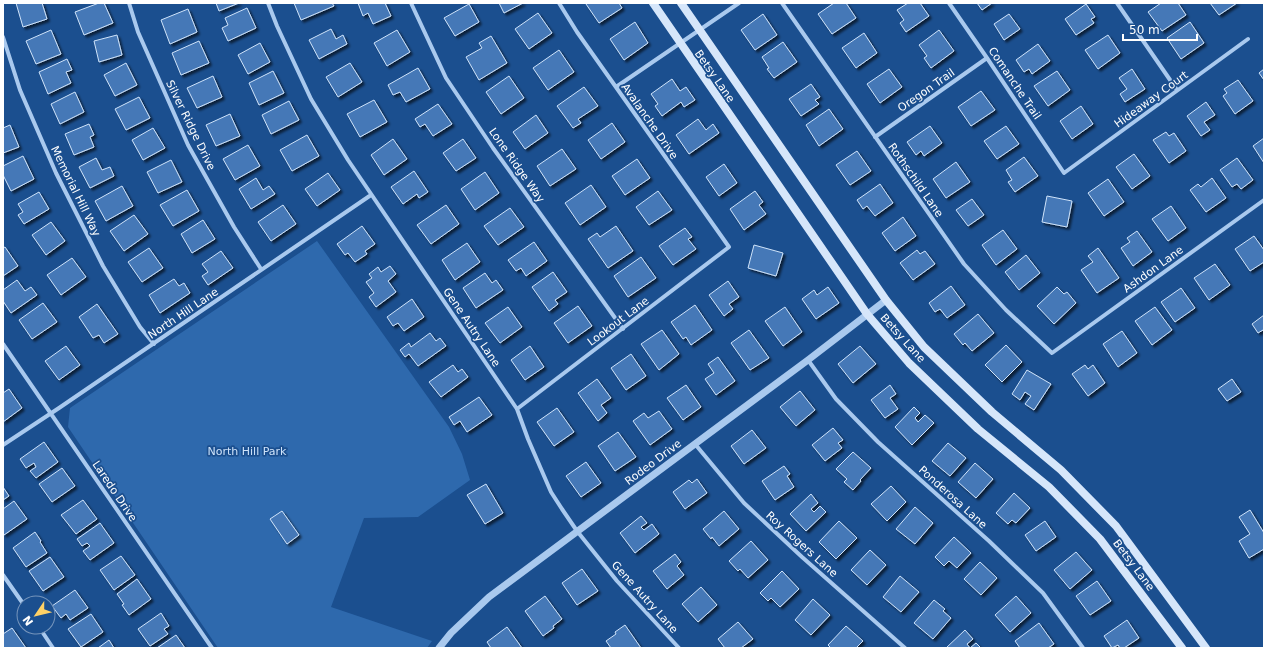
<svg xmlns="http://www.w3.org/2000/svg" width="1267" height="651" font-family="'DejaVu Sans',sans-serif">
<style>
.green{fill:#2e69ad}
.building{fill:#4478b7;stroke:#cfe3fa;filter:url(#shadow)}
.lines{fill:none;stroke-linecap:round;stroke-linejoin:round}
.minor{stroke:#a9c9ee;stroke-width:4}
.tertiary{stroke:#a9c9ee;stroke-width:7}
.secondary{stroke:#d6e6fa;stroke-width:8}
.labels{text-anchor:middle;stroke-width:3.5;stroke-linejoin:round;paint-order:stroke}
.street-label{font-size:11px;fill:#fff;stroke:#1b4f8f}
.park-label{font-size:11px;fill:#cfe3fa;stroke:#1b4f8f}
</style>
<defs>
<filter id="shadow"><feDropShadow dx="2.5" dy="2.5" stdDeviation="1" flood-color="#0009"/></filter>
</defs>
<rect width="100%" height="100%" fill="#1b4f8f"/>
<path class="green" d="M317,241l132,186 13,27 8,26 -52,37 -54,1 -33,89 101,34 -5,7h-209l-150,-221 2,-19z"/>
<path class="building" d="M16,3h26l5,16 -24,8z
M99,3h5l9,20 -29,12 -9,-23z
M216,3h23l-20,8z
M294,3h38l2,3 -33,14z
M358,3h27l6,13 -18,8 -5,-11 -5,3z
M499,3h24l-19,10z
M587,3h32l3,5 -23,15 -13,-19z
M834,3h12l10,15 -24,16 -14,-20z
M908,3h12l9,13 -23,16 -6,-9 4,-3 -7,-10z
M977,3h15l-10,7z
M1161,3h17l8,12 -24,16 -14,-19z
M1210,3h27l-18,12z
M469,4l10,18 -24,14 -11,-18z
M1086,4l9,13 -4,2 3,4 -18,12 -11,-16z
M247,8l9,20 -28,13 -6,-13 6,-3 -3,-7z
M188,9l9,23 -27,12 -9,-24z
M538,13l14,20 -23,16 -14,-20z
M763,14l14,21 -22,15 -14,-20z
M1009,14l11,15 -16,11 -10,-16z
M635,22l13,21 -24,17 -14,-21z
M1190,22l14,21 -23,16 -14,-21z
M331,29l5,10 7,-4 4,9 -28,15 -10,-19z
M51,30l10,24 -25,10 -10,-23z
M397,30l13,22 -23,14 -13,-23z
M939,30l15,21 -23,17 -7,-10 3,-2 -8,-11z
M864,33l13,20 -21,15 -14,-20z
M117,35l5,20 -23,7 -5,-21z
M1108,35l12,18 -22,16 -13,-19z
M491,36l16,27 -28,17 -13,-23 16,-9 -3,-5z
M199,41l10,22 -28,12 -9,-22z
M783,42l14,20 -23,16 -7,-9 2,-1 -7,-11z
M260,43l10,19 -22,12 -10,-19z
M1038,44l12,17 -18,13 -3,-5 -5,3 -8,-12z
M559,50l15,22 -26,18 -15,-22z
M67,59l5,11 -6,2 5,11 -23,11 -9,-22z
M126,63l11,22 -22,11 -11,-21z
M350,63l12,19 -24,15 -12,-20z
M418,68l12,21 -24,13 -6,-10 -7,3 -5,-10z
M889,69l13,18 -22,16 -13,-19z
M1132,69l13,20 -20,13 -5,-8 7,-5 -8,-11z
M1264,69v11l-5,-7z
M273,71l11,22 -25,12 -10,-22z
M1057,71l13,19 -22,16 -14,-20z
M213,76l9,21 -25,11 -10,-20z
M509,76l15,22 -23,16 -15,-22z
M672,79l8,12 6,-4 9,13 -11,7 -3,-5 -19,14 -7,-10 3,-2 -7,-10z
M1238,80l15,21 -18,13 -12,-18 4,-3 -3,-4z
M811,84l9,13 -5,3 4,4 -18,12 -12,-17z
M584,87l14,19 -20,13 3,4 -8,5 -16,-22z
M981,91l14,19 -24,16 -13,-19z
M75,92l9,20 -24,12 -9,-20z
M139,97l11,21 -24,12 -11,-21z
M374,100l13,22 -27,15 -13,-23z
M289,101l10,19 -28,14 -9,-19z
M1206,102l9,13 -11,7 6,8 -9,6 -14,-20z
M438,104l14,20 -19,12 -8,-12 -5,3 -5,-8z
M1081,106l12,18 -21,15 -12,-18z
M829,109l14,20 -24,17 -13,-21z
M230,114l10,22 -24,10 -10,-21z
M536,115l12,18 -23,16 -12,-17z
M698,119l8,11 7,-6 6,9 -30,21 -13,-19z
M612,123l13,19 -24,17 -13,-19z
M89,124l5,11 -4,2 4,10 -20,8 -9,-21z
M10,125l9,22 -16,6v-25z
M930,126l12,17 -18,13 -3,-5 -5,4 -9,-13z
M1006,126l13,18 -22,15 -13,-18z
M153,128l12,20 -22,12 -11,-20z
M1166,132l3,4 5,-3 12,18 -17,12 -16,-23z
M307,135l12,21 -27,15 -12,-21z
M1264,138v25l-11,-17z
M393,139l14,20 -23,16 -13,-20z
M463,139l13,19 -20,13 -13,-18z
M248,145l12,21 -25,14 -12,-21z
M562,149l14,20 -26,17 -13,-20z
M857,151l14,20 -21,14 -14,-20z
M1134,154l16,22 -18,13 -16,-22z
M23,156l11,23 -23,12 -8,-16v-9z
M1024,157l14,19 -23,16 -7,-10 4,-2 -6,-10z
M96,158l6,12 8,-3 4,9 -24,12 -11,-21z
M1237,158l16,22 -12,9 -4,-5 -5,3 -12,-17z
M637,159l13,19 -25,17 -13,-19z
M171,160l11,22 -24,11 -11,-21z
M956,162l14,20 -24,16 -13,-19z
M724,164l13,19 -18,13 -13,-19z
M414,171l14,21 -9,6 -2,-4 -14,10 -12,-17z
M485,172l14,21 -24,17 -14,-21z
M328,173l12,17 -23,16 -12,-17z
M256,178l7,12 6,-4 6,8 -24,15 -12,-20z
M1212,178l14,20 -20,14 -16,-22 8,-6 3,3z
M1108,179l16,23 -20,14 -16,-23z
M880,184l13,19 -18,13 -8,-10 -4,3 -6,-9z
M591,185l15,22 -26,18 -15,-22z
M122,186l11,20 -27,15 -11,-20z
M187,190l12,21 -26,15 -13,-21z
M658,191l14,19 -23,15 -13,-18z
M755,191l8,11 -4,3 7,9 -22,16 -14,-21z
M39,192l10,17 -25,15 -6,-9 5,-3 -5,-8z
M1047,196l25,5 -5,26 -25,-5z
M972,199l12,16 -16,11 -12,-16z
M283,205l13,19 -25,17 -13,-19z
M446,205l13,19 -28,20 -14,-19z
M1171,206l15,22 -18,13 -16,-22z
M510,208l14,19 -26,18 -14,-19z
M134,215l14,19 -24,17 -14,-20z
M903,217l13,19 -21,15 -13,-18z
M203,220l12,19 -23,14 -11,-19z
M51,222l14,19 -19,14 -14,-20z
M362,226l13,18 -10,7 2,3 -12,8 -7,-9 -3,2 -8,-11z
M616,226l17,25 -25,17 -20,-29 9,-6 3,4z
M685,228l7,9 -4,2 8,10 -23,16 -14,-19z
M1003,230l14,19 -21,16 -14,-20z
M1137,231l15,21 -19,14 -12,-18 9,-6 -3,-4z
M1254,236l10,14v12l-14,9 -15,-22z
M534,242l13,19 -21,15 -5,-8 -5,3 -8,-11z
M467,243l13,19 -25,18 -13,-20z
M754,245l29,8 -7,23 -28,-8z
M5,247l13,19 -15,10v-28z
M149,248l14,20 -21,14 -14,-20z
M1098,248l21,30 -22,15 -16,-23 12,-8 -5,-6z
M917,250l3,4 5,-3 10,13 -22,16 -13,-17z
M221,251l12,17 -25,17 -6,-9 6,-4 -6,-8z
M1026,255l14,18 -21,17 -14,-18z
M641,257l15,21 -28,19 -14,-21z
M72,258l14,19 -25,18 -14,-20z
M1215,264l15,21 -21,15 -15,-22z
M390,266l6,8 -8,7 8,11 -20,15 -7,-10 5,-4 -8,-11 6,-4 -3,-4 9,-7 3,5z
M553,272l14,20 -12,8 3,4 -9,7 -17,-24z
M485,273l7,10 4,-3 7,10 -27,18 -13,-20z
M174,279l5,7 5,-3 6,10 -30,20 -11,-18z
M17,280l8,11 6,-4 6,8 -26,18 -8,-12v-11z
M728,281l11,16 -10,7 4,5 -9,7 -15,-21z
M951,286l14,19 -18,13 -7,-9 -5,3 -6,-9z
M828,287l11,16 -23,16 -14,-20 12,-9 3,5z
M1057,287l7,7 3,-2 9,11 -22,21 -17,-18z
M1181,288l14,20 -20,14 -14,-20z
M412,299l12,18 -20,14 -6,-8 -5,3 -6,-9z
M43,303l14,19 -25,17 -13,-19z
M97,304l21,30 -14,9 -5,-8 -6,3 -14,-21z
M695,305l17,25 -21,15 -5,-8 -3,2 -12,-17z
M578,306l14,20 -24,17 -14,-20z
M508,307l14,20 -22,16 -15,-20z
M785,307l17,25 -19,14 -18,-25z
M1155,307l17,23 -20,15 -17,-24z
M978,314l16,19 -22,18 -7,-8 -2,2 -9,-11z
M1264,315v17l-1,-2 -5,3 -6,-9z
M662,330l17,24 -20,16 -18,-26z
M749,330l20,28 -19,12 -19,-27z
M1122,331l15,22 -19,14 -15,-23z
M430,333l6,8 4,-3 6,8 -28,20 -9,-12 -4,3 -5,-7 9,-7 2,4z
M1006,345l16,17 -20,20 -17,-17z
M66,346l14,19 -21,15 -14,-19z
M530,346l14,21 -19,13 -14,-20z
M860,346l16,18 -23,19 -15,-19z
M631,354l15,22 -20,14 -15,-22z
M718,357l17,24 -19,14 -11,-16 9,-6 -6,-9z
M453,365l5,7 4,-3 6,8 -27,20 -12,-15z
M1085,365l3,4 5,-4 12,18 -17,13 -16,-22z
M1027,370l24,14 -17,26 -9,-6 6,-8 -6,-4 -5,8 -8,-6z
M597,379l14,19 -10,7 6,8 -9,8 -20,-28z
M1232,379l9,13 -14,9 -9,-12z
M686,385l15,22 -18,13 -16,-22z
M890,385l6,9 -6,4 8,11 -13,9 -14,-18z
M9,389l13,19 -19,14v-29z
M800,391l15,19 -19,16 -16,-19z
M479,397l13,18 -25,17 -7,-11 -6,4 -5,-8z
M914,407l6,6 -5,5 3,4 7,-7 9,8 -22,22 -17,-18z
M557,408l17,24 -20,14 -17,-24z
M659,411l13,18 -22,16 -17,-24 11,-8 4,5z
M833,428l10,12 -5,3 4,5 -17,13 -13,-16z
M752,430l14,18 -22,16 -13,-18z
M618,432l18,25 -21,14 -17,-25z
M44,442l14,20 -22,16 -6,-7 6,-4 -2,-4 -8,5 -6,-9z
M948,443l18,15 -16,18 -18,-15z
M853,452l18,16 -11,12 1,1 -8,9 -9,-8 3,-3 -11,-10z
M586,462l15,21 -20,14 -15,-21z
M975,463l18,16 -17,19 -18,-16z
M784,466l6,8 -3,2 7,11 -19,13 -13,-19z
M62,468l13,18 -23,16 -13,-18z
M697,479l10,14 -22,16 -12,-17 16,-12 3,3z
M486,484l17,29 -18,11 -18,-29z
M891,486l15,16 -19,19 -16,-17z
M3,487l6,9 -6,4z
M1014,493l16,15 -14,15 -4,-3 -4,4 -12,-11z
M811,494l7,9 -7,6 3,3 6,-6 6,6 -20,19 -16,-17z
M83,500l14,19 -21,15 -15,-19z
M14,501l13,18 -23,16 -1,-2v-24z
M915,507l18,16 -18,21 -19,-15z
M1250,510l14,23v16l-15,9 -10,-17 11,-7 -11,-17z
M282,511l17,24 -12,9 -17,-25z
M724,511l15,18 -20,17 -7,-9 -1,2 -8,-10z
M641,516l6,7 -6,4 3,3 8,-6 7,10 -24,19 -15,-20z
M839,521l18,17 -21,21 -17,-17z
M1045,521l11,16 -20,14 -11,-16z
M100,523l14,20 -24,17 -7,-9 7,-5 -3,-3 -5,3 -5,-7z
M35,532l6,9 -1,1 7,11 -21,14 -13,-19z
M954,537l17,16 -14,15 -8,-7 -5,5 -9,-9z
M751,541l17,19 -20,18 -8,-9 -2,2 -9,-10z
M870,550l16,15 -19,20 -16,-15z
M1076,552l16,18 -22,19 -16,-19z
M675,554l6,8 -4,4 7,9 -17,14 -14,-18z
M121,556l14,19 -21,15 -14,-20z
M50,557l14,20 -21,14 -14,-20z
M980,562l17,16 -16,17 -17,-16z
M582,569l16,22 -21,14 -15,-22z
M782,571l17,18 -19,18 -9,-9 -3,3 -8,-8z
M900,576l19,16 -18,20 -18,-15z
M137,579l14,20 -22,16 -7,-10 2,-1 -7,-10z
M1097,581l14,20 -21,14 -14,-19z
M701,587l16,18 -19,17 -16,-18z
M75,590l13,18 -18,12 -4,-6 -5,4 -9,-12z
M545,596l17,23 -9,7 1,2 -11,8 -18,-25z
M1016,596l15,17 -21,19 -15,-17z
M813,599l17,16 -19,20 -16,-15z
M934,600l11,9 -2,2 8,7 -18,21 -19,-16z
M161,613l8,13 -5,3 4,5 -18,12 -12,-17z
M91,614l12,18 -22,15 -13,-18z
M1127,620l12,18 -15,10h-4l-2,-3 -6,3 -8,-12z
M738,622l15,17 -12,9h-16l-7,-9z
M1039,623l15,21 -6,4h-28l-5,-7z
M625,625l16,23h-30l-5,-7 10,-7 -1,-2z
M846,626l17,15 -7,7h-25l-3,-3z
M507,627l15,21h-31l-4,-6z
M12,628l14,20h-23v-14z
M965,630l8,9 -6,5 3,4 6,-5 5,5h-35z
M176,635l9,13h-28z
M109,640l5,8h-16z"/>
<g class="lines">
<path class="minor" d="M129,3l9,29 50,113 46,82 27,42
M268,3l9,23 34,73 37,61 169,249 11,30 23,53 11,17 15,22 40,50 62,67
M411,3l35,75 47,70 130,181
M782,3l182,261 42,46 46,43 212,-153
M949,3l38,55 77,115 184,-134
M1117,3l60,87
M3,37l17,53 36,83 47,93 37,61 14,17
M616,87l123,-84
M875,137l112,-79
M3,344l209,304
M808,360l28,39 42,43 111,99 54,52 40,55
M517,409l212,-162 -152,-215 -18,-29
M695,444l49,59 58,54 103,91
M3,445l56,-37 312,-213
M3,575l21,30
M39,627l14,21"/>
<path class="tertiary" d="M439,648l12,-15 38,-36 319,-237 78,-60"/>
<path class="secondary" d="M653,3l214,311 42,49 69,66 71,58 51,52 82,109
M681,3l205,297 38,47 68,65 69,58 55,56 90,122"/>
</g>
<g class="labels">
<g class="street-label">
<text transform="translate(715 76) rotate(55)" y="4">Betsy Lane</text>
<text transform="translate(1015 83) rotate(56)" y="4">Comanche Trail</text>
<text transform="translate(926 90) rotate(-35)" y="4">Oregon Trail</text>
<text transform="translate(1151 99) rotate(-36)" y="4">Hideaway Court</text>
<text transform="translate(650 121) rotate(55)" y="4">Avalanche Drive</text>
<text transform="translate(191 125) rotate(64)" y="4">Silver Ridge Drive</text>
<text transform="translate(517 165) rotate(55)" y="4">Lone Ridge Way</text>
<text transform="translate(916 180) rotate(55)" y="4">Rothschild Lane</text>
<text transform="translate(76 191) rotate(64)" y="4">Memorial Hill Way</text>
<text transform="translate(1153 269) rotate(-36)" y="4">Ashdon Lane</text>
<text transform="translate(183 313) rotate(-34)" y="4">North Hill Lane</text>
<text transform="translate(618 321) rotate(-37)" y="4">Lookout Lane</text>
<text transform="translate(472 327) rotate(56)" y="4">Gene Autry Lane</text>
<text transform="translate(903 338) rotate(48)" y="4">Betsy Lane</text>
<text transform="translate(653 462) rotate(-37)" y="4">Rodeo Drive</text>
<text transform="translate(115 491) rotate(56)" y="4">Laredo Drive</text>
<text transform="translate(953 497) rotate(42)" y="4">Ponderosa Lane</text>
<text transform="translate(802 544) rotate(42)" y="4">Roy Rogers Lane</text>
<text transform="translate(1134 565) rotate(53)" y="4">Betsy Lane</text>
<text transform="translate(645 597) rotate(48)" y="4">Gene Autry Lane</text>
</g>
<g class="park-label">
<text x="247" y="455">North Hill Park</text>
</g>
</g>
<rect width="1267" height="651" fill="none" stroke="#ffffff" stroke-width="8"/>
<g transform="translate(36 615) rotate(235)"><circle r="19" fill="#1b4f8f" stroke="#7695bc"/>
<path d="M0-3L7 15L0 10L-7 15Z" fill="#ffd166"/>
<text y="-6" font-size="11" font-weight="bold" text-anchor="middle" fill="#ffffff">N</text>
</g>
<path d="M1123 34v6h74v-6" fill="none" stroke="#ffffff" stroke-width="2"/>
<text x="1129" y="34" font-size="12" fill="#ffffff" stroke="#1b4f8f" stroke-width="3" paint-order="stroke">50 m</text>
</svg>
